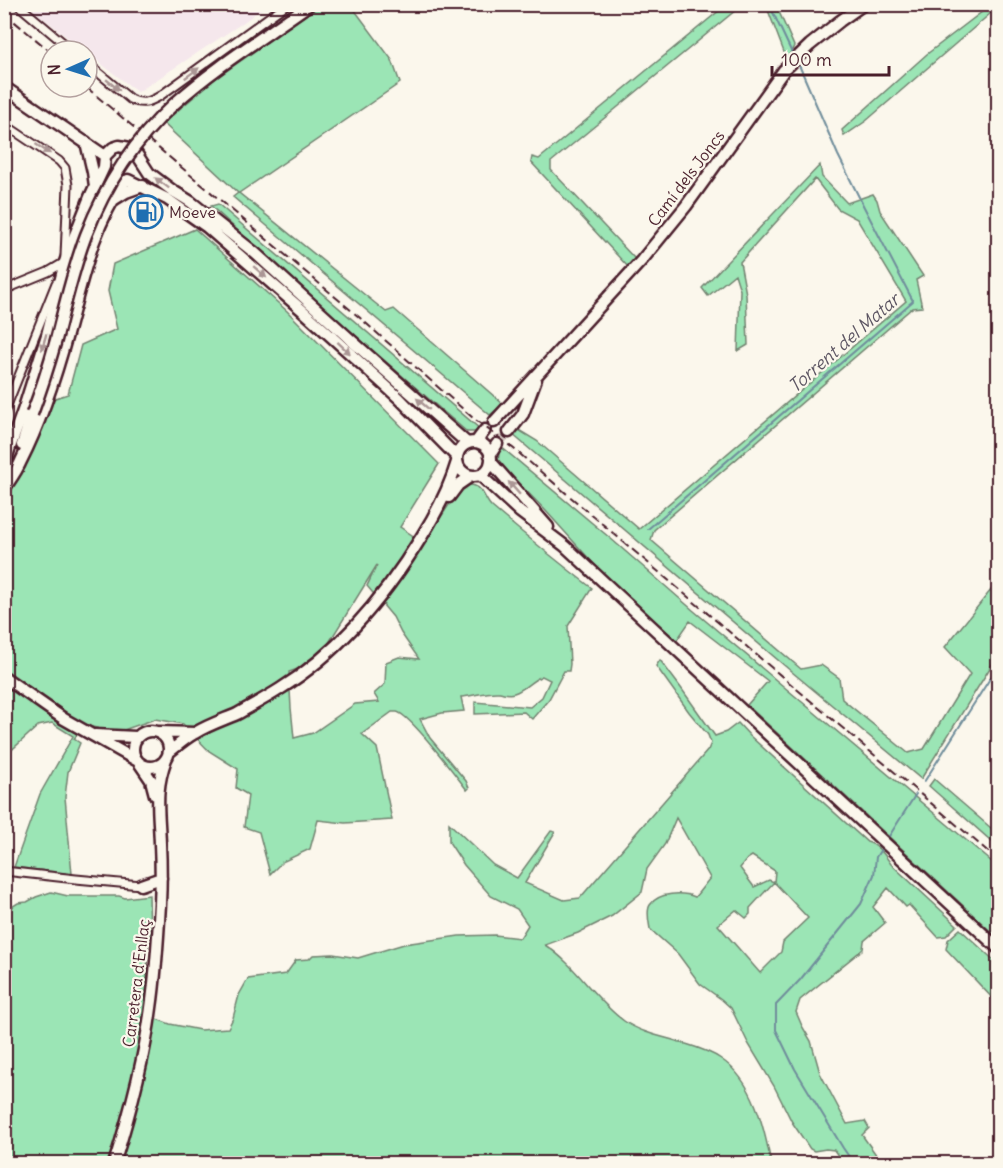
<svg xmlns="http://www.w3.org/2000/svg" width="1003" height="1168" font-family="Delius,sans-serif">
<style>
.built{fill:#f5e7ec}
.green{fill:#9be5b5;stroke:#728270;stroke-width:1.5;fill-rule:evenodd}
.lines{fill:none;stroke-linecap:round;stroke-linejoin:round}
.stream{stroke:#6f8d9b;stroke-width:2}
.secondary-tunnel{stroke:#d8ccc5;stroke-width:10;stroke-dasharray:10 5;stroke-linecap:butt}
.street-casing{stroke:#4a1f2b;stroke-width:11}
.secondary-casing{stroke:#4a1f2b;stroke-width:15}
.street{stroke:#fbf7ec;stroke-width:7}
.secondary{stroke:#fbf7ec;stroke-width:10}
.rail{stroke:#4a1f2b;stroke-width:2;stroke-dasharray:9 4.5;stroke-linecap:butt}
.secondary-bridge-casing{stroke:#4a1f2b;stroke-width:15;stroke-linecap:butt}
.secondary-bridge{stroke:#fbf7ec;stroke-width:10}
.oneway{fill:#ab9695}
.labels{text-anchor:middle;stroke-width:4.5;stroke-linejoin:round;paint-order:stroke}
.street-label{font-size:16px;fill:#4a1f2b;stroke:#fbf7ec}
.poi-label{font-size:16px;fill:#4a1f2b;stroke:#fbf7ec;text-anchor:start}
.water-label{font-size:18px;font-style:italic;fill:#5d5663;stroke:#fbf7ec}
</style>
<rect width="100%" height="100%" fill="#fbf7ec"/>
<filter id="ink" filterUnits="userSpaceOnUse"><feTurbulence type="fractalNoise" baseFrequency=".0167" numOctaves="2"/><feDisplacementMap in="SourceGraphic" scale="12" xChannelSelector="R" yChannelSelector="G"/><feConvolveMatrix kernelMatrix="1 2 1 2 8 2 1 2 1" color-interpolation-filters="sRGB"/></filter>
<g filter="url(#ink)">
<path class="built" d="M27,5h240l-26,19 -103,68 -51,-39v-2h-3l-11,-9z"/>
<path class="green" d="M320,5h31l41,55 8,23 -161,110 147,119 8,-3 109,95 -13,11 -257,-218 5,-4 -75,-70 52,-44z
M726,5h16l-191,157v8l84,89 -7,8 -97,-105 1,-5 7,2z
M766,5h10l18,41 -7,14z
M991,5h7v2l-132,114 -22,15 -2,-6 85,-76z
M820,165l2,12 25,26 26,-9 4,6 3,11 43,65 -7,4 6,27 -10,1 -258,222 -3,10 150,129 20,-4 18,13 3,21 66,54 16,-4 46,-75 -25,-27 50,-62 3,3v67l-77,124 -129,-107 -280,-238 5,-5 20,12 102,88 267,-228 -49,-82 -19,-10 -23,-30 -75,83 6,32 2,51 -10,6 2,-61 -5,-16 -27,22 -6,-8z
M218,204l263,226 -7,2h-7l-173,-150 -83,-76z
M195,229l92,82 152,153 -39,63 24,16 34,-52c5,-4 10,-8 17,-5 9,3 10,15 17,21 33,28 66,55 100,81l-24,38 2,38 -1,7h-5l-15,28 -17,20 -8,-7 -49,2v-12l55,5 12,-10 8,-17 -8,-4c-12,5 -16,13 -28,17 -6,2 -9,0 -15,-1 -13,-1 -25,4 -38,5l3,14 -22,2 -22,6 10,19 36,43 3,7 -2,2c-11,-14 -56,-75 -70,-78 -2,0 -3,0 -5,0l-30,22 15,14 15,72 -47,3 -27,-3 -8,29 -28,13 -12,12 -11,-42 -15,-5 4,-32 -12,-7 2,-19 -29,-18 -26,-27 -28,-5 -40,14 -30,-8 -52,-31 -28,-23 -1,-170 25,-51 20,-50 19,-6 13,-49 36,-16 -9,-38 5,-27zM377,565l-10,21 26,31 8,16 18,26 -20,-2 -13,5 -1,22 -11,10 5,8 -24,2 -42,29 -19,5 -3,-30 -2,-36 28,-10z
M500,446l110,92 84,73 304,256v71l-251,-233 21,-24 -78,-60 -13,19 -35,-29 -40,-38 -57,-63 -47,-48z
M660,660l21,28 34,48 11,-4 12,-9 12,13 117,106c11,3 18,13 24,22l66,61 -11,11 -8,1 -29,-32 -3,2 -18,-19 -15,19 12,16 -21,18 -1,8 -63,51 -4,12 6,14 9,15 9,32 27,51 18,-3 4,7 -7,7 20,28h-39l-9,-13 -8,-1 -12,2 -4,-2 -18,-27 -18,-36 -26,-43 -17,-35 -10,-9 -21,-15 -22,-30 -28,-25c-1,-7 -4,-18 0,-24 8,-13 33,-13 45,-8l15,-19 -34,-60 -11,26 -18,25 -5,23 -30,24 -34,17 -33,12c31,20 49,54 79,76 17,12 40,16 59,22 13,4 27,8 38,16 33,22 43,68 50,104l-766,1 -1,-246 6,-10 8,-5 9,-1 9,-5 15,-5 17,4h51l6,2 24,-3 1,41 -3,14v36l-4,28 27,10 30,6 28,-2 5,-10 6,-23 9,-16 38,-5 10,-14 13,-1 4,-4 20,-1 25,4 46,-14 55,-8 36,-1 25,3 8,-13 -11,-16 -26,-13 -27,-31 -15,-23v-19l44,42 24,13 34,-47 4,1 -30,51 39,17 16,-2 128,-148 3,-7 -3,-8 -19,-23 -33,-46zM752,856l23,15 -1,11 -5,-2 -15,7 -14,-19 7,-9zM774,882l34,36 -25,24 -2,10 -21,21 -42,-48 18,-15 10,8 4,-4v-6z
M5,683l49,35 24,15 -4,6 6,4 -12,29 -3,25 7,77 -58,-7 26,-73 33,-58 -21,-13 -14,3 -33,30z
M934,779l64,55v13l-69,-61z
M960,929l38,35v40l-52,-55 2,-9z"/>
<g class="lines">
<path class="stream" d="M769,4l23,49
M648,529l265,-228 -49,-94 -26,-52 -39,-90
M924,782l74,-116
M886,841l30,-47
M854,1164l-11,-16 -48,-79 -19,-39v-25l24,-25 61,-76 13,-29 2,-18 7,-11"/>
<path class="secondary-tunnel" d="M497,444l12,-12"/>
<g class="street-casing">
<path id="street" d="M17,4l56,47
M87,63l43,36c12,6 20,3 30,-3l127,-92
M4,124l55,37 6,7 3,17 -3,71
M4,290l44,-18 17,-10
M4,413l52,-130
M4,871l72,8 65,6"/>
</g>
<g class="secondary-casing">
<path id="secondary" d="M4,87l101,69
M86,142l7,30 2,14
M128,180l39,19 40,28 94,82 98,89 58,59
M113,200l13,-8 17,-6
M494,422l148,-162 44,-54 98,-136 26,-25 30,-24 24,-17
M509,432l14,-18 13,-35
M476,442l9,-12
M457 459a17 17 0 1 1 34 0a17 17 0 1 1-34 0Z
M22,445l10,-31
M490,455l7,-11
M491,462l57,65
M4,464l20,-56 23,-73 18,-73 8,-22 17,-43 14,-30 1,-11 8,-8 6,-2 11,2 6,5 13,20 24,18 18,11 64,51 97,88 115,102
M480,475l40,37 45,34 433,402
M4,489c6,-9 13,-18 17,-28 21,-41 35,-86 47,-130 15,-54 24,-103 57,-150
M449,497l9,-12 13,-9
M4,677l60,42 72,41
M133 749a18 18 0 1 1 36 0a18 18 0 1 1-36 0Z
M159,732l36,1
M95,735l41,2
M169,752c9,-7 17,-14 26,-19 13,-8 28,-13 42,-19 14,-8 29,-16 43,-25 60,-37 106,-94 142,-153 15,-24 27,-47 35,-74
M140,764l11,16 4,15
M141,885l20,-7
M114,1164c16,-51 30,-103 37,-156 5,-34 7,-69 9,-104 1,-20 1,-40 0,-60 -1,-34 -6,-52 6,-85"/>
</g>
<use href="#street" class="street"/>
<use href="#secondary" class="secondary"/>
<path class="rail" d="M4,13l47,39
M86,87l273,230 114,101 41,31 484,411"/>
<g class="secondary-bridge-casing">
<path id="secondary-bridge" d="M32,414c9,-24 17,-49 24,-74 9,-35 17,-71 30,-105 19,-49 49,-95 88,-131 41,-37 90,-67 136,-100"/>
</g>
<use href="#secondary-bridge" class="secondary-bridge"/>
</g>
<defs><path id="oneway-solid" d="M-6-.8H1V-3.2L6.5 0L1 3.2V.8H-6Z" transform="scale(1.5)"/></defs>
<g class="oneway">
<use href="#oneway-solid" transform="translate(192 73) rotate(-36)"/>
<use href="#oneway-solid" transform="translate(113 85) rotate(40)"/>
<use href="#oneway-solid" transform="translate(43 149) rotate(33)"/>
<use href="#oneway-solid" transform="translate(162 183) rotate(-143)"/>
<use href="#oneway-solid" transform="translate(260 272) rotate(41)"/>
<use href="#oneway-solid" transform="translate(44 342) rotate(106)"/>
<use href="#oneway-solid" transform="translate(344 348) rotate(43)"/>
<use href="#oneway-solid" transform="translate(423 404) rotate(-139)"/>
<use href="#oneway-solid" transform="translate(514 488) rotate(-131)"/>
</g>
</g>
<defs>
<g id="fuel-ring" transform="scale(1.725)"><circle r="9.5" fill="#fbf7ec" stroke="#1f6fb2" stroke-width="1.5"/><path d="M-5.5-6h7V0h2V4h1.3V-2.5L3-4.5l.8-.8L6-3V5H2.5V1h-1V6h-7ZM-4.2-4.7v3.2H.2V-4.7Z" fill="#1f6fb2"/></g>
</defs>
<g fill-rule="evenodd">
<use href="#fuel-ring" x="146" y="212"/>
</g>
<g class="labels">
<g class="street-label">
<text transform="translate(686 178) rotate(-53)" y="6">Camí dels Joncs</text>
<text transform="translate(136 983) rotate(-83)" y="6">Carretera d'Enllaç</text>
</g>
<g class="poi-label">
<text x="169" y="218">Moeve</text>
</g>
<g class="water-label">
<text transform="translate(844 343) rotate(-41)" y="6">Torrent del Matar</text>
</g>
</g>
<rect width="1003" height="1168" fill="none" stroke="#fbf7ec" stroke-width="24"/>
<rect x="12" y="12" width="979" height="1144" fill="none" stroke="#4a1f2b" stroke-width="2" filter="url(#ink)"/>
<g transform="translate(69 69) rotate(267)"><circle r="28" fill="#fbf7ec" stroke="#b4a19f" stroke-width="1.5"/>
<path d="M0-4.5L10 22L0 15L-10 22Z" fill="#1f6fb2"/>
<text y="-9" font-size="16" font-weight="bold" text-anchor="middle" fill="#4a1f2b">N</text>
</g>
<path d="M772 66v9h117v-9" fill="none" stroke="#4a1f2b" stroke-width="3"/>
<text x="781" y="66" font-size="18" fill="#4a1f2b" stroke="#fbf7ec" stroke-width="4.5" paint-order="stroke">100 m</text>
</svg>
